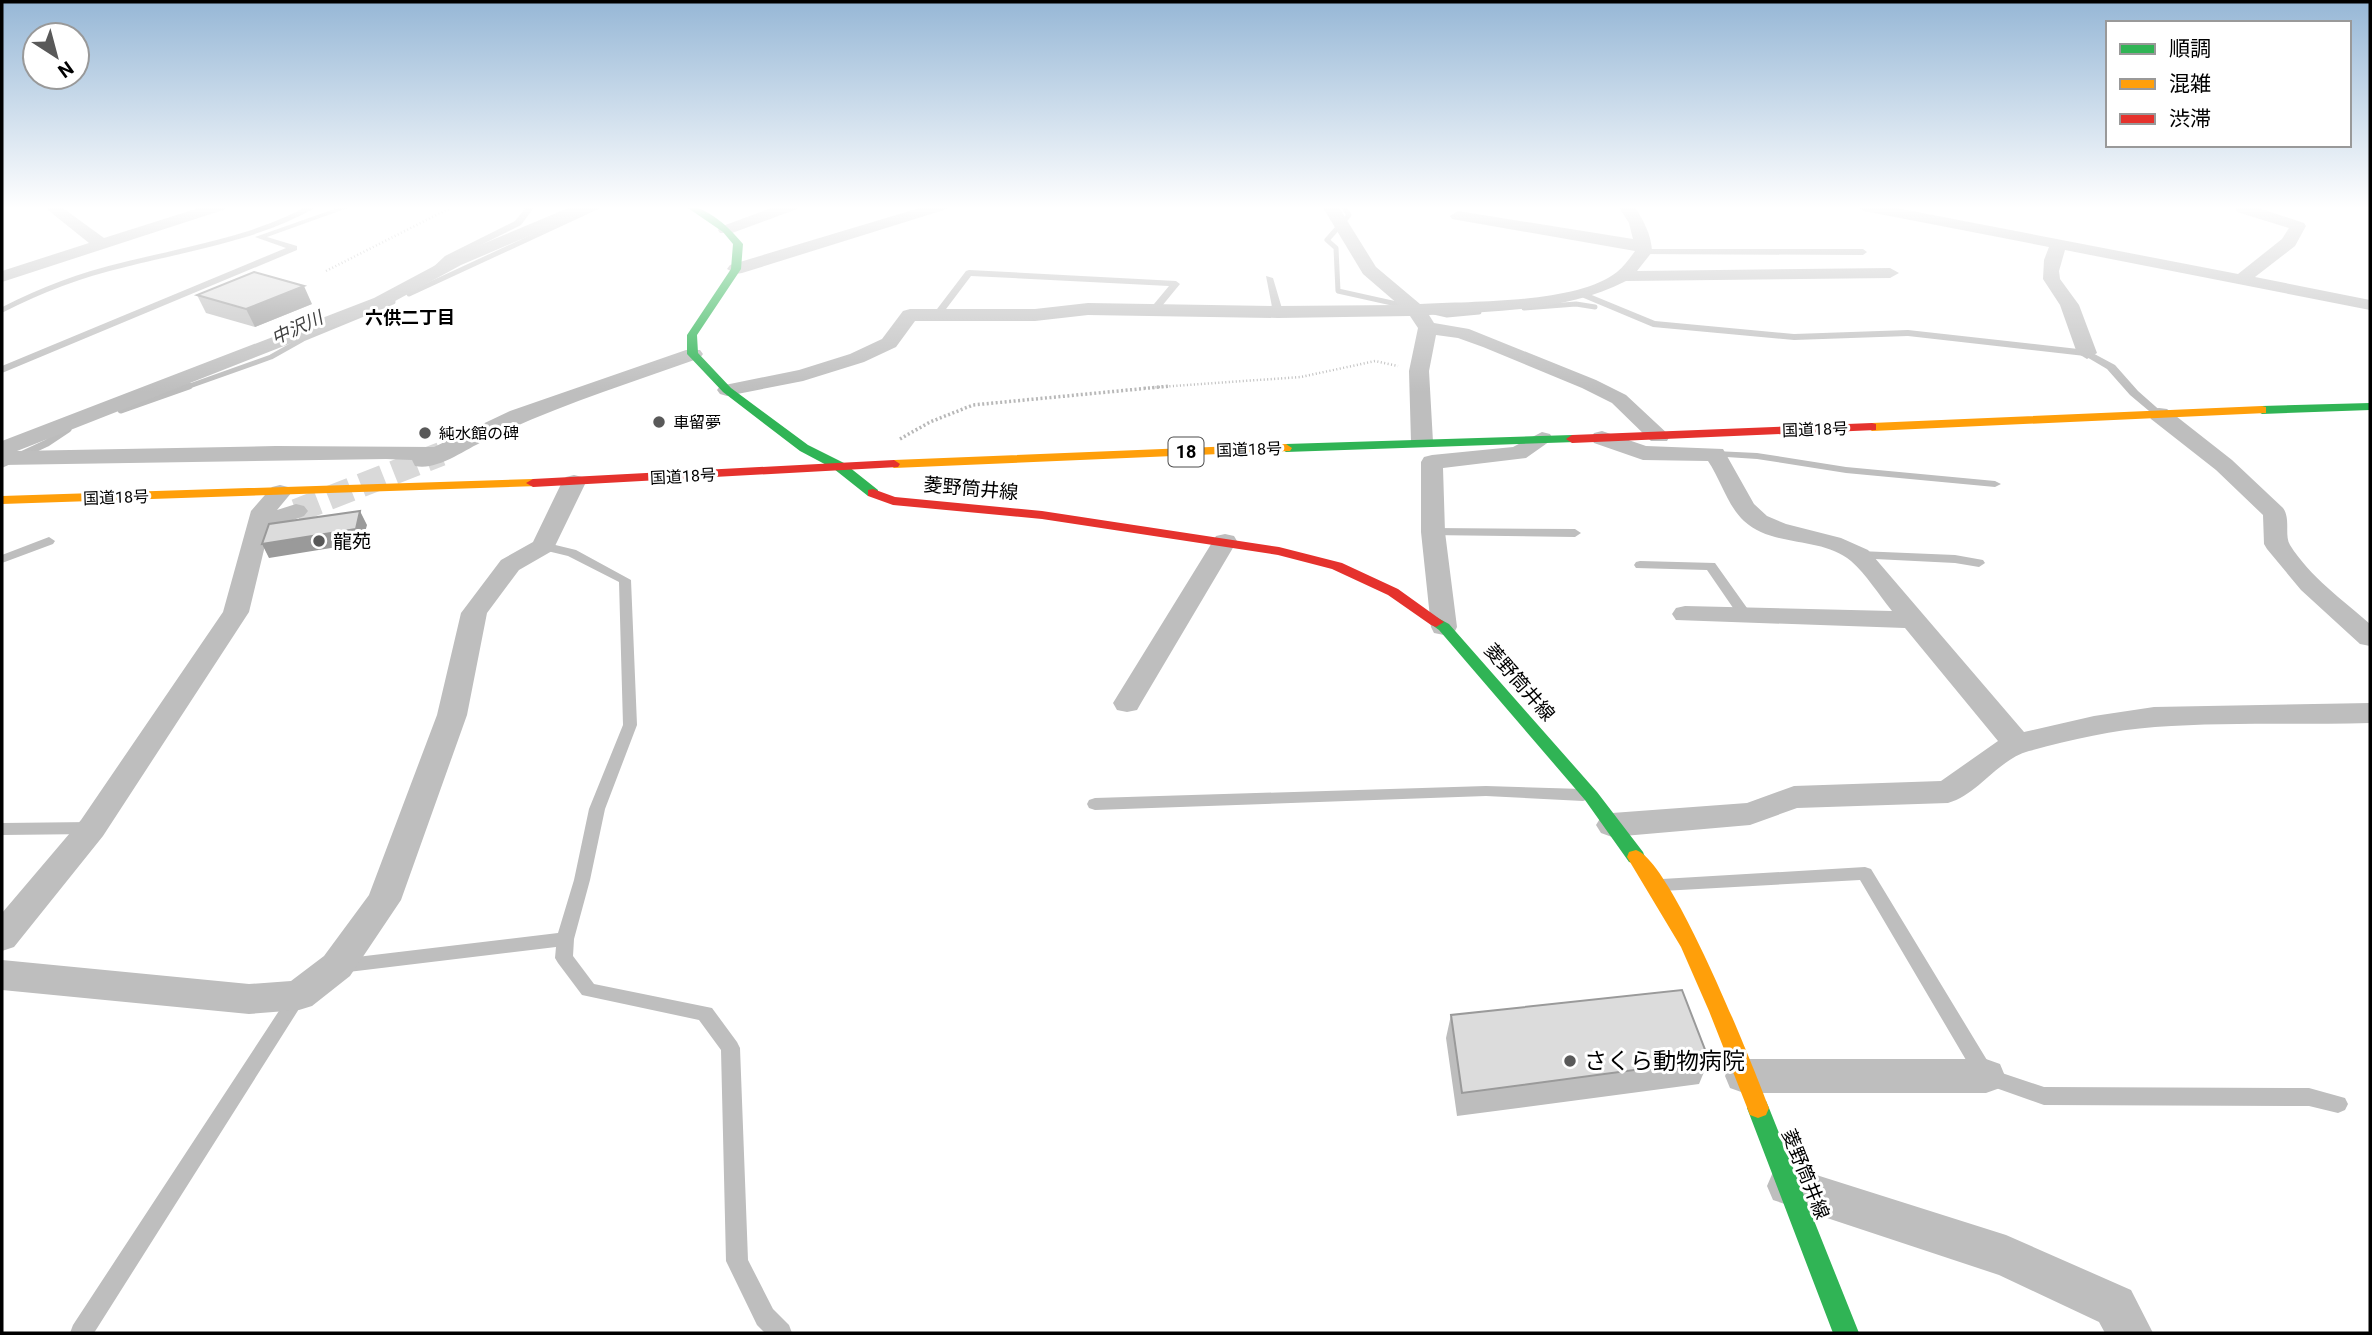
<svg xmlns="http://www.w3.org/2000/svg" width="2372" height="1335" font-family="Roboto,'Noto Sans JP',sans-serif">
<style>
.lines{fill:none;stroke-linecap:round;stroke-linejoin:round}
.stream-far1{stroke:#bcbcbc;stroke-width:5}
.stream{stroke:#bcbcbc;stroke-width:7}
.street-tunnel{stroke:#d9d9d9;stroke-width:24;stroke-dasharray:24 11;stroke-linecap:butt}
.path-far1{stroke:#b8b8b8;stroke-width:2.5;stroke-dasharray:1 2.5;stroke-linecap:butt}
.path{stroke:#b8b8b8;stroke-width:3.5;stroke-dasharray:2 2.5;stroke-linecap:butt}
.lane{fill:#bebebe;fill-rule:evenodd}
.street{fill:#bebebe;fill-rule:evenodd}
.fast{fill:#30b455;fill-rule:evenodd}
.slow{fill:#ff9f0a;fill-rule:evenodd}
.jam{fill:#e5322d;fill-rule:evenodd}
.wall{fill:#bdbdbd}
.shaded-wall{fill:#9a9a9a}
.building{fill:#dcdcdc;stroke:#9a9a9a;stroke-width:2}
.poi-dot{fill:#595959;stroke:#fff;stroke-width:2.5}
.labels{text-anchor:middle;stroke-width:6;stroke-linejoin:round;paint-order:stroke}
.far-poi-label{font-size:16px;fill:#000;stroke:#fff;text-anchor:start}
.far-street-label{font-size:16px;fill:#000;stroke:#fff}
.far-neighbourhood-label{font-size:18px;font-weight:bold;fill:#000;stroke:#fff}
.far-water-label{font-size:18px;font-style:italic;fill:#404040;stroke:#fff}
.shield{fill:#fff;stroke:#4c4c4c;stroke-width:2}
.shield-label{font-size:18px;font-weight:bold;fill:#000}
.street-label{font-size:19px;fill:#000;stroke:#fff}
.poi-label{font-size:19px;fill:#000;stroke:#fff;text-anchor:start}
.near-poi-label{font-size:23px;fill:#000;stroke:#fff;text-anchor:start}
</style>
<rect width="100%" height="100%" fill="#fff"/>
<g class="lines">
<path class="stream-far1" d="M1343,206l6,9 -22,25 9,8 2,43 72,16
M409,294l190,-88
M1524,308l52,-4 19,3
M2,310c39,-20 78,-35 121,-45 63,-16 132,-26 190,-59
M1434,312l13,3 32,-3
M184,388l87,-31 32,-18 90,-37"/>
<path class="stream" d="M121,410l68,-24
M2,464l45,-21 21,-14"/>
<path class="street-tunnel" d="M296,511l145,-57"/>
<path class="path-far1" d="M326,271l128,-65
M1145,388l156,-11 74,-16 23,5"/>
<path class="path" d="M900,439l30,-17 43,-17 197,-19"/>
<path class="lane" d="M343,206h10l-86,31 30,9v4l-295,123v-7l284,-118 -31,-11z
M527,206h8l-14,19 -70,35 -16,14 -7,-2 17,-16 70,-35z
M1644,249h219l4,3 -4,3 -222,-1 -1,-2z
M969,270l207,11 4,3 -23,28 -3,1 -5,-3 20,-24 -198,-10 -31,41h-6v-4l32,-42z
M1266,276l7,2 10,34 -2,2 -8,-2z
M1582,291l73,30 139,13 114,-4 179,20 28,15 23,26 26,23 -5,3 -4,-1 -25,-21 -23,-26 -22,-13 -177,-20 -114,4 -141,-13 -74,-31 -2,-2z
M1715,451l42,2 89,14 149,14 6,3 -6,3 -149,-14 -89,-14 -46,-3v-4z
M1433,528l142,1 6,4 -6,4 -146,-2 -2,-3z
M49,537l6,4 -2,3 -51,19v-8z
M543,542l33,8 55,30 6,145 -32,84 -15,71 -16,59 -1,17 21,28 118,24 25,34 3,6 8,212 25,49 16,16 3,8h-27l-8,-8 -31,-64 -5,-211 -22,-30 -117,-25 -24,-32 -3,-5 1,-11 -216,26 -6,-2 -3,-5 3,-5 6,-2 218,-26 16,-53 15,-71 34,-84 -4,-143 -51,-26 -29,-7 -2,-3 2,-3z
M1859,551l96,4 28,5 2,3 -6,4 -24,-4 -100,-5 -2,-3z
M1640,561l75,2 37,52 -2,3h-10l-33,-48 -71,-2 -2,-3 2,-3z
M1486,786l97,3 6,2 2,4 -2,4 -6,2 -97,-5 -391,14 -6,-2 -2,-4 2,-4 6,-2z
M91,822l6,2 2,4 -2,4 -6,2 -89,1v-12z
M1865,867l6,2 122,201 51,17 265,1 36,10 3,6 -3,6 -7,3 -29,-7 -265,-1 -65,-23 -119,-202 -198,11 -6,-1 -2,-5 2,-5 6,-1z
M298,988l6,3 3,5 -3,5 -210,332h-24l3,-8 219,-334z"/>
<path class="street" d="M43,206h17l44,32 101,-32h23l-2,3 -224,73v-11l87,-28z
M573,206h21l-2,3 -131,56 -75,41 -369,145 259,-5 158,1 76,-36 176,-61h14l3,4 -3,4c-73,26 -147,49 -216,83 -20,9 -47,30 -69,25l-3,-6 -26,-1 -384,6v-24l372,-143 75,-40z
M777,206h22l-2,3 -65,24h-12l-2,-3 2,-3z
M926,206h23l-2,3 -205,64 -6,1 -9,-5 3,-4z
M1322,206h16l38,61 44,37c51,-3 157,0 197,-32 7,-6 13,-14 18,-21l-183,-32 -2,-3 8,-5 175,28 -4,-16 -11,-17h16c9,13 18,30 18,46l-15,19 253,-3 9,5 -9,5 -264,3c-61,31 -130,30 -197,34l5,8 35,6 127,51 30,15 44,41 -3,5h-16l-39,-38 -30,-15 -99,-41 -25,-9 -22,-3 -7,36 4,71 -3,5h-16l-3,-5 -2,-71 9,-43 -8,-12 -132,2 -190,-3 -53,6h-120l-19,26 -32,15 -61,19 -76,15 -7,-2 -3,-4 3,-4 79,-16 51,-16 32,-15 21,-28 7,-2h125l53,-6 190,3 121,-1 -36,-31z
M1856,206h30l352,68 44,-35 7,-11 -52,-16 -2,-3 1,-3h16l52,17 2,3 -11,20 -40,31 115,23v10l-305,-60 -6,21 1,8 19,26 18,48 -10,6 -10,-6 -17,-48 -17,-26 1,-19 5,-13 -185,-36z
M2159,408l8,1 65,51 51,48c8,11 1,27 7,37 20,32 53,55 80,79v22l-10,-2 -59,-54 -34,-41 -3,-5 -1,-29 -47,-45 -65,-51 -3,-5 3,-5z
M1602,431l44,15 77,3 31,55 13,12 19,8 55,14 27,12 156,182 70,-16 60,-9 216,-4v20c-71,2 -144,-1 -215,4 -42,3 -86,13 -126,24 -32,9 -50,43 -81,52l-151,5 -47,17 -138,12 -11,-4 -5,-8 5,-8 11,-4 135,-10 47,-17 147,-5 57,-40 -93,-113 -229,-8 -4,-6 4,-6 9,-2 207,5c-13,-16 -26,-37 -41,-50 -30,-25 -78,-13 -107,-40 -17,-16 -23,-41 -36,-60l-65,-1 -49,-17 -3,-5 3,-5z
M1542,432l8,2 3,5 -27,19 -83,10 2,64 12,95 -3,6 -10,2 -10,-2 -3,-6 -10,-95v-70l3,-5 8,-2 81,-8z
M574,475l8,2 4,5 -31,64 -3,5 -33,19 -32,43 -20,102 -66,185 -51,76 -38,30 -13,4 -50,4 -247,-24v-30l247,24 42,-3 33,-25 45,-61 68,-180 24,-102 40,-53 32,-18 29,-60 4,-5z
M280,485l8,2 4,5 -15,18 19,-6 8,2 4,5 -4,5 -35,13 -20,83 -146,224 -89,111 -12,4v-38l79,-93 142,-208 28,-101 21,-24z
M1225,534l9,2 3,5 -96,162 -4,7 -10,2 -10,-2 -4,-7 100,-162 3,-5z
M1744,1059h242l14,5 5,12 -5,12 -14,5h-242l-14,-5 -5,-12 5,-12z
M1788,1166l218,69 125,55 22,43h-48l-6,-11 -100,-47 -226,-75 -6,-14 6,-14z"/>
<path class="fast" d="M685,206c21,-1 45,22 58,38l-2,25 -44,66 1,18 33,35 77,57 36,18 34,27v6h-10l-34,-27 -34,-18 -77,-59 -36,-38v-19l44,-66 2,-25 -10,-12z
M2370,403v7l-108,4 -6,-4 6,-4z
M1572,435l4,1v6l-290,10 -6,-4 6,-4z
M1436,617l13,7 148,168 46,60 2,5 -2,5 -7,2 -7,-2 -44,-62 -146,-170 -11,-8z
M1758,1098l8,3 3,7 90,225h-26l-86,-225 3,-7z"/>
<path class="slow" d="M2262,406l4,1v6l-394,18 -6,-4 6,-4z
M1286,444l6,4 -2,3 -396,17 -6,-4 6,-4z
M533,479l5,1v6l-536,18v-8z
M1636,850c36,11 117,216 133,258l-3,7 -8,3 -8,-3 -41,-104 -28,-64 -54,-90 2,-5z"/>
<path class="jam" d="M1872,423l4,1v6l-304,13 -6,-4 6,-4z
M894,460l6,4 -2,3 -365,20 -7,-4 7,-4z
M873,489l22,8 147,14 237,36 63,16 56,26 46,33 -8,5 -5,-2 -43,-30 -56,-26 -54,-14 -236,-36 -149,-14 -25,-9v-6z"/>
</g>
<path class="wall" d="M197,295l115,9 -57,23 -49,-14z
M1451,1015l258,45 -10,24 -242,32 -11,-78z"/>
<path class="shaded-wall" d="M304,286l8,18 -57,23 -9,-18z
M360,511l7,14 -5,18 -93,15 -7,-14z"/>
<path class="building" d="M254,272l50,14 -58,23 -49,-14z
M360,511l-4,18 -94,15 7,-20z
M1682,990l27,70 -247,33 -11,-78z"/>
<linearGradient id="sky" x2="0" y2="1"><stop stop-color="#96b7d6"/><stop offset="0.53" stop-color="#fff"/><stop offset="1" stop-color="#fff" stop-opacity="0"/></linearGradient>
<rect width="2372" height="392" fill="url(#sky)"/>
<g class="poi-dot">
<circle cx="659" cy="422" r="7"/>
<circle cx="425" cy="433" r="7"/>
<circle cx="319" cy="541" r="7"/>
<circle cx="1570" cy="1061" r="7"/>
</g>
<g class="labels">
<g class="far-poi-label">
<text x="673" y="428">車留夢</text>
<text x="439" y="439">純水館の碑</text>
</g>
<g class="far-street-label">
<text transform="translate(1815 429) rotate(-2)" y="6">国道18号</text>
<text transform="translate(1249 449) rotate(-2)" y="6">国道18号</text>
<text transform="translate(683 476) rotate(-3)" y="6">国道18号</text>
<text transform="translate(116 497) rotate(-2)" y="6">国道18号</text>
</g>
<g class="far-neighbourhood-label">
<text x="410" y="324">六供二丁目</text>
</g>
<g class="far-water-label">
<text transform="translate(297 328) rotate(-25)" y="6">中沢川</text>
</g>
<rect class="shield" x="1168.5" y="437.5" width="35" height="29" rx="5"/>
<g class="shield-label">
<text x="1186" y="458">18</text>
</g>
<g class="street-label">
<text transform="translate(971 488) rotate(5)" y="7">菱野筒井線</text>
<text transform="translate(1520 682) rotate(49)" y="7">菱野筒井線</text>
<text transform="translate(1806 1174) rotate(68)" y="7">菱野筒井線</text>
</g>
<g class="poi-label">
<text x="333" y="548">龍苑</text>
</g>
<g class="near-poi-label">
<text x="1584" y="1069">さくら動物病院</text>
</g>
</g>
<rect width="2372" height="1335" fill="none" stroke="#000000" stroke-width="7"/>
<rect x="2106" y="21" width="245" height="126" fill="#ffffff" stroke="#999999" stroke-width="2"/>
<rect x="2120" y="44" width="35" height="10" fill="#30b455" stroke="#999999" stroke-width="2"/>
<text x="2169" y="56" font-size="21" fill="#000000">順調</text>
<rect x="2120" y="79" width="35" height="10" fill="#ff9f0a" stroke="#999999" stroke-width="2"/>
<text x="2169" y="91" font-size="21" fill="#000000">混雑</text>
<rect x="2120" y="114" width="35" height="10" fill="#e5322d" stroke="#999999" stroke-width="2"/>
<text x="2169" y="126" font-size="21" fill="#000000">渋滞</text>
<g transform="translate(56 56) rotate(144)"><circle r="33" fill="#ffffff" stroke="#999999" stroke-width="2"/>
<path d="M0-5L12 26L0 18L-12 26Z" fill="#595959"/>
<text y="-10" font-size="19" font-weight="bold" text-anchor="middle" fill="#000000">N</text>
</g>
</svg>
